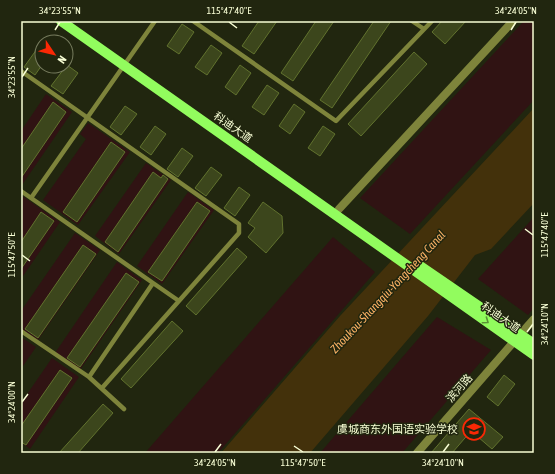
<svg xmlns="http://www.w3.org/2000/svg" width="555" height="474" font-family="'Asap Condensed','Noto Sans SC',sans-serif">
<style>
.green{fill:#301313}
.water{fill:#43310b}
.building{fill:#3c461c;stroke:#61722e}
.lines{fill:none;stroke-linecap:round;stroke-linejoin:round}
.service{stroke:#7e843b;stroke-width:4.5}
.minor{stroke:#7e843b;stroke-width:8}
.tertiary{stroke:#7e843b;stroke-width:8}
.primary{stroke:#92fc5e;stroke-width:10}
.oneway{stroke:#5a9136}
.ticks{fill:none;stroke:#f8fed5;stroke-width:1.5}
.labels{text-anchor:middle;stroke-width:3;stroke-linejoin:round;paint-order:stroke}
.street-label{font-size:11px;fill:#f8fed5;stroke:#21260f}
.poi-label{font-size:11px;fill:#f8fed5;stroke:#21260f;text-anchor:end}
.water-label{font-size:12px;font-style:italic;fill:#fcb265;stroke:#21260f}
.neatline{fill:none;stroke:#f8fed5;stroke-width:1.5}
.ticks-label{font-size:10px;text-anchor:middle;fill:#f8fed5}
</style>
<rect width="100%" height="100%" fill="#21260f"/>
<path class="green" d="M524,21h10v79l-124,134 -50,-36z
M46,94l26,18 -50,73 -1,-54z
M88,123l42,29 -52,73 -35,-25 43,-61 -6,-5z
M146,163l25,17 -52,74 -24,-18z
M188,192l26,18 -52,74 -25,-18z
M21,195l39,27 -39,57z
M534,217v91l-6,7 -50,-36z
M75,233l25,17 -62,90 -17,-11v-18z
M333,237l42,35 -157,181h-73z
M117,262l25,18 -62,90 -25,-17z
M437,317l54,33 -89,103h-82z
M21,337l15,10 -15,22z
M52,358l27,19 -49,72 -9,-7v-39z"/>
<path class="water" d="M534,108v95l-43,46 -16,6 -47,61 -118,137h-89l119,-137z"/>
<path class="building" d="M259,21h18l-23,33 -12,-8z
M316,21h18l-41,60 -12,-8z
M374,21h17l-59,87 -12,-8z
M442,21h24l-21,23 -13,-12z
M182,24l12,8 -15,22 -12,-8z
M42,42v23l-7,10 -11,-8z
M211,45l11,8 -15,22 -12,-8z
M414,52l13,12 -66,72 -13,-12z
M67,65l11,8 -15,21 -12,-8z
M240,65l11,8 -15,22 -11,-8z
M267,85l12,8 -15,22 -12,-8z
M53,102l13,10 -45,66v-29z
M294,104l11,8 -15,22 -11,-8z
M125,106l12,8 -16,21 -11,-8z
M155,126l11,8 -15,21 -11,-8z
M323,126l12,8 -15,22 -12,-8z
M111,142l14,10 -48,70 -14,-10z
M182,148l11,8 -15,21 -11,-8z
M211,167l11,8 -16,21 -11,-8z
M153,172l8,6 2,-3 5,4 -50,73 -13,-10z
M239,187l11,8 -15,21 -11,-8z
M197,202l13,9 -48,70 -14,-9z
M263,202l19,14 1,17 -17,20 -18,-16 7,-9 -7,-5z
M41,212l13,9 -33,48v-27z
M83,245l13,9 -58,84 -13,-9z
M237,248l10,9 -51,58 -10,-9z
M126,273l13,9 -59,85 -13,-9z
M172,321l11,10 -52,57 -10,-9z
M60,370l12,8 -46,67 -5,-3v-16z
M504,375l11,9 -17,22 -11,-9z
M103,404l10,9 -35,40h-19z
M469,409l34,28 -11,12 -21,-18 -19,22h-21z"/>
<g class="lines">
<path class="service" d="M193,21l143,100 96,-100
M412,21l12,8
M21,71l218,153v9l-137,155
M21,191l132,92 -64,94
M31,198l124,-177
M153,283l26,18
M21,331l68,46 35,32"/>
<path class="minor" d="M339,209l174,-188"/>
<path class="tertiary" d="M417,453l101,-116 16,-18"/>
<path class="primary" d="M61,21l473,334
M417,264l117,80"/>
</g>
<defs><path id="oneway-chevron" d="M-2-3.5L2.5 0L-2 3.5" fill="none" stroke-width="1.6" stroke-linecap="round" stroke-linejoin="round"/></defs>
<use class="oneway" href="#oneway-chevron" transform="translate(486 321) rotate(35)"/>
<path class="ticks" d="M229,22l8,6M55,30l5,-8M511,30l5,-8M22,77l6,-9M525,229l8,6M22,255l8,6M527,332l6,-8M22,402l6,-8M294,446l9,6M215,452l6,-8M443,452l6,-8"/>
<defs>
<g id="school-ring" transform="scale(1.15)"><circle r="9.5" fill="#21260f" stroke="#fa2805" stroke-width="1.5"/><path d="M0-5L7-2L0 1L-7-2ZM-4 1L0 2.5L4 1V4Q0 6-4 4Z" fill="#fa2805"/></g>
</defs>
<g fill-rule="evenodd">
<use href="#school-ring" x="474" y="429"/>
</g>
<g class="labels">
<g class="street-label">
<text transform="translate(233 127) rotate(35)" y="4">科迪大道</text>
<text transform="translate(501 317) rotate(35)" y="4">科迪大道</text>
<text transform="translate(459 388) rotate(-49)" y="4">滨河路</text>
</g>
<g class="poi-label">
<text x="458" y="433">虞城商东外国语实验学校</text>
</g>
<g class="water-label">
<text transform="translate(388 292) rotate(-47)" y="4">Zhoukou-Shangqiu-Yongcheng Canal</text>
</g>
</g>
<rect width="555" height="474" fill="none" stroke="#21260f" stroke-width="44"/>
<g transform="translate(54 54) rotate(125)"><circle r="19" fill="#21260f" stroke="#777c5e"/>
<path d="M0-3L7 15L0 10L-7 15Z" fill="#fa2805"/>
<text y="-6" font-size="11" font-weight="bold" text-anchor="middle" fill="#f8fed5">N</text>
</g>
<rect x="22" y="22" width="511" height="430" class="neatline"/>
<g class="ticks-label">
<text x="60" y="14">34°23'55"N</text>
<text x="229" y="14">115°47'40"E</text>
<text x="516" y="14">34°24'05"N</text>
<text transform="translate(11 77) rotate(-90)" y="4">34°23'55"N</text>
<text transform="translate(544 235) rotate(-90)" y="4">115°47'40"E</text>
<text transform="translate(11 255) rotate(-90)" y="4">115°47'50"E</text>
<text transform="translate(544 324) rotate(-90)" y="4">34°24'10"N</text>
<text transform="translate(11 402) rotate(-90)" y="4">34°24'00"N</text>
<text x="215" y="466">34°24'05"N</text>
<text x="303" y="466">115°47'50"E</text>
<text x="443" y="466">34°24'10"N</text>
</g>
</svg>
